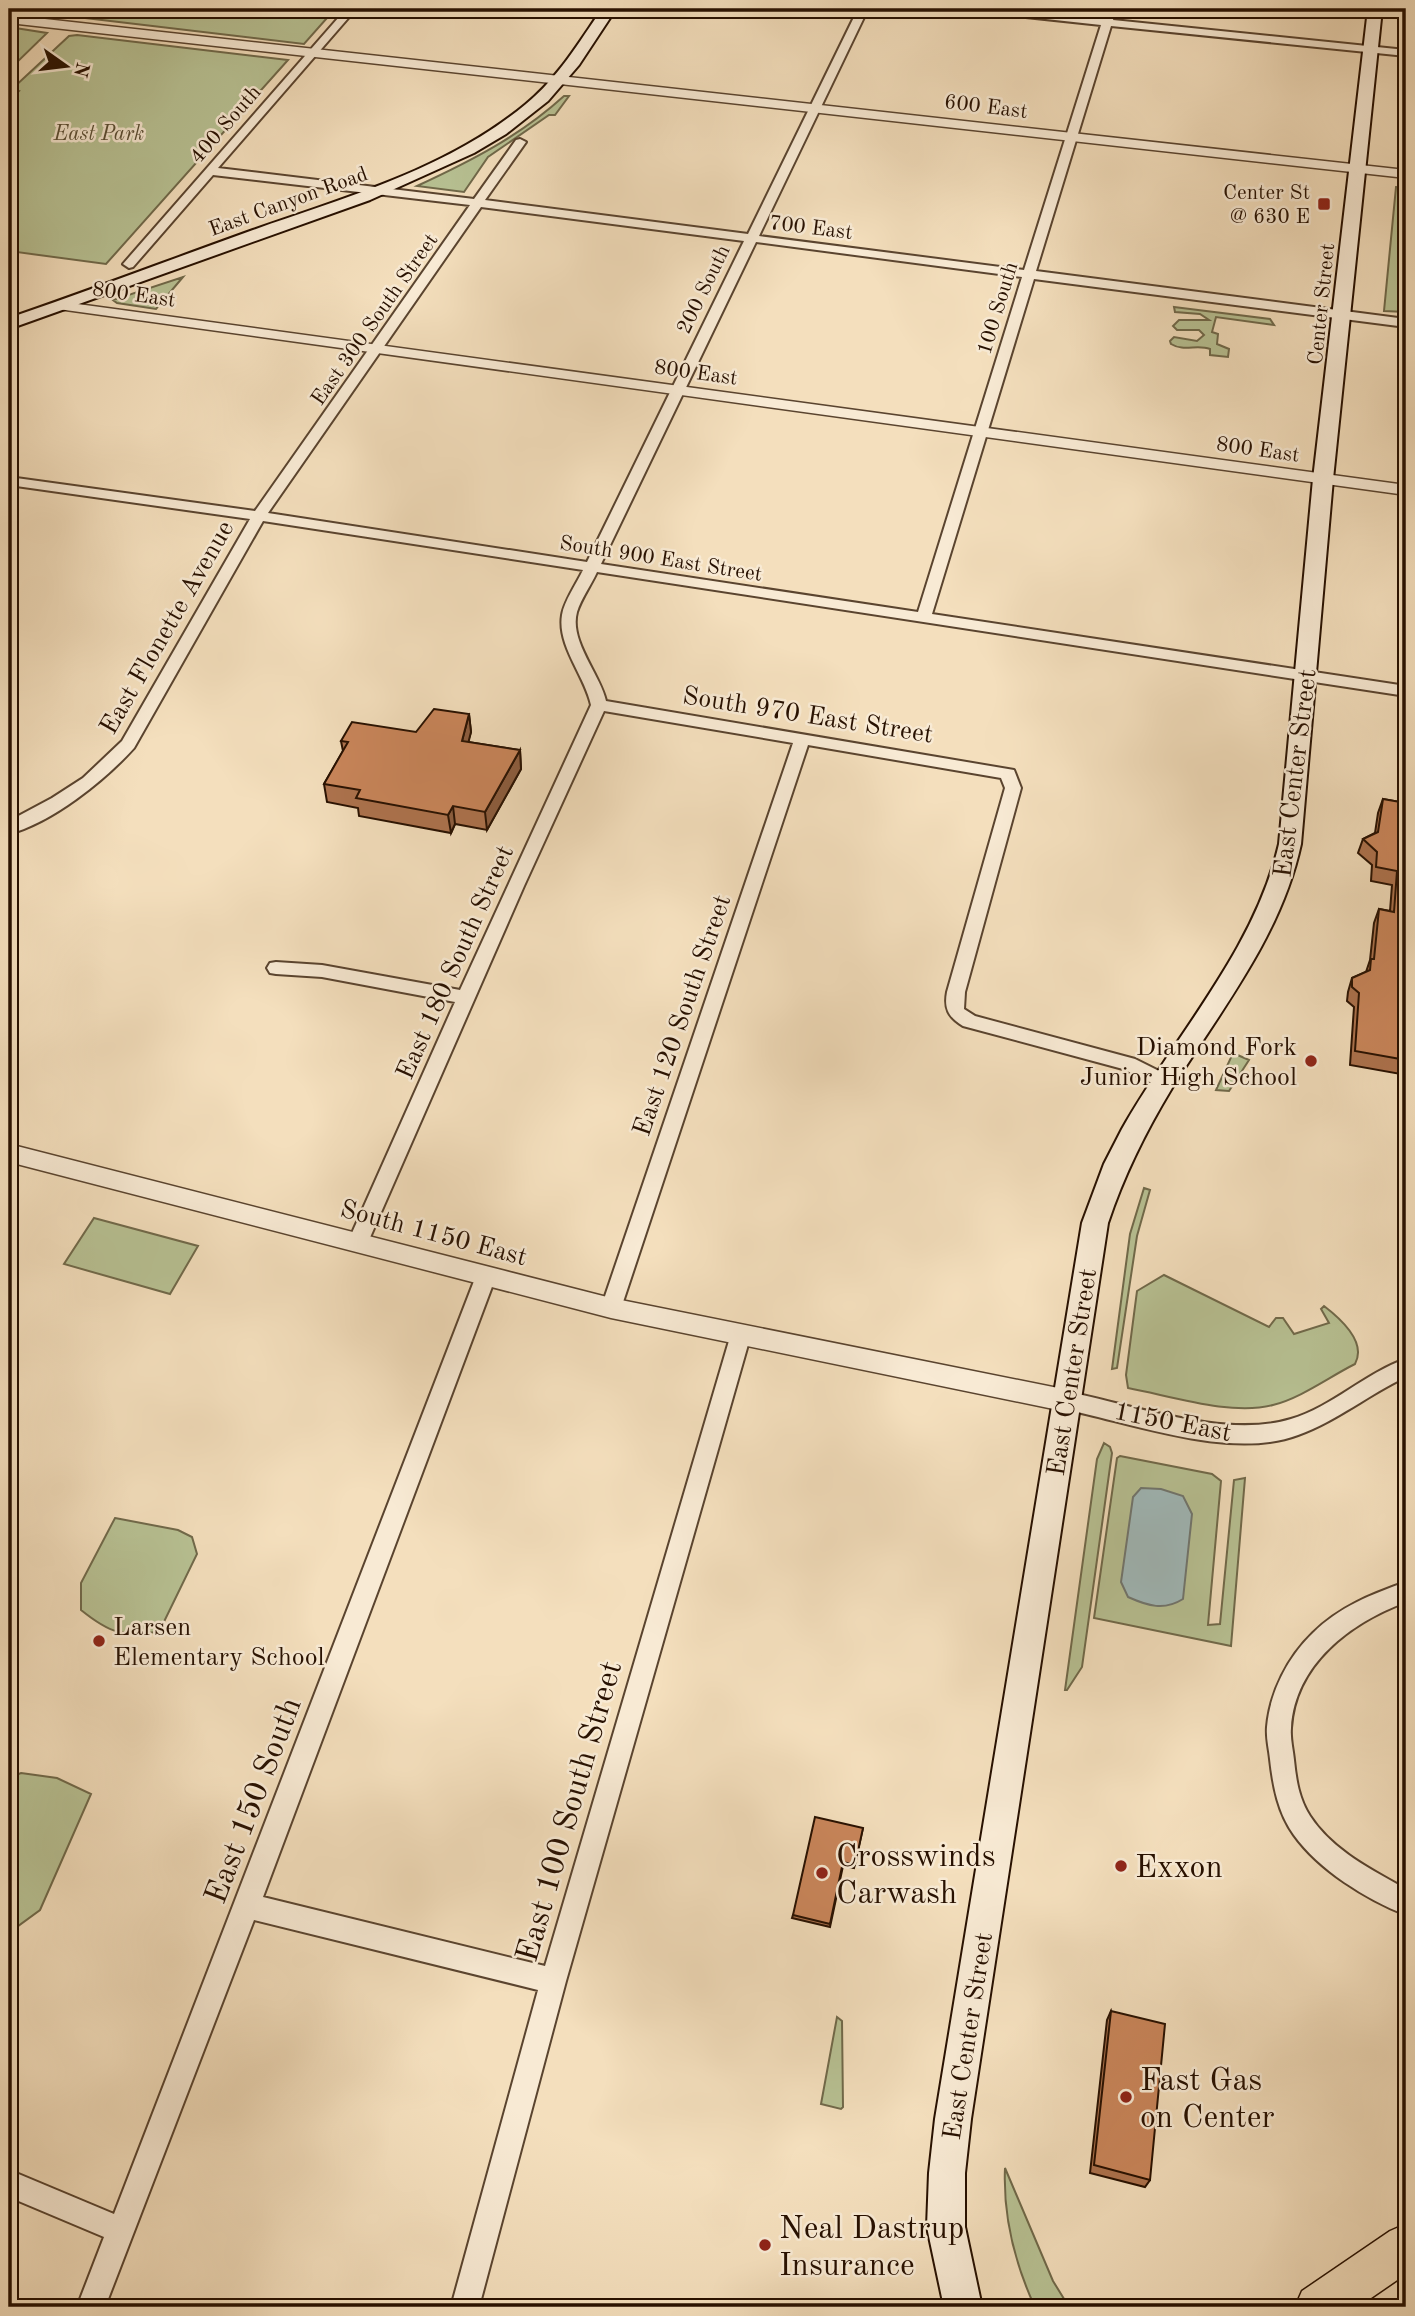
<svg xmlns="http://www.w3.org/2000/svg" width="1415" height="2316" font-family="'Old Standard TT',serif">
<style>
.green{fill:#b8c294;stroke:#70694a;stroke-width:2}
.water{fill:#a0babb;stroke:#707670;stroke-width:2}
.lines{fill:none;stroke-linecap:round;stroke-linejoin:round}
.minor-casing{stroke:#5a442f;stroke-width:4}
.tertiary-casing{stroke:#5a442f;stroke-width:3}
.secondary-casing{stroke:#271000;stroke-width:4}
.trunk-casing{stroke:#271000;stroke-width:3}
.minor{fill:#f8ead4;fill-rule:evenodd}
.tertiary{fill:#f8ead4;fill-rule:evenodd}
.secondary{fill:#f8ead4;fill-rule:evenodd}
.trunk{fill:#f4dfbd;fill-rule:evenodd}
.wall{fill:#ae734e;stroke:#271000;stroke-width:2}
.shaded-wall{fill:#8d5e40;stroke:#271000;stroke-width:2}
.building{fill:#ca865b;stroke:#271000;stroke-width:2}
.poi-dot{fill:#8f2418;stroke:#f8ead4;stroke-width:2.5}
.labels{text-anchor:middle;stroke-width:5;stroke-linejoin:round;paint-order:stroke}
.far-street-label{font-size:21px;fill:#271000;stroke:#f8ead4}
.far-park-label{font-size:21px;font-style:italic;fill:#5a4e34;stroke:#f8ead4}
.far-poi-label{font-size:21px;fill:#271000;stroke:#f8ead4;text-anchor:end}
.street-label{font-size:26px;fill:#271000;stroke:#f8ead4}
.poi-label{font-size:26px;fill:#271000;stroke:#f8ead4;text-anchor:end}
.near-street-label{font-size:32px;fill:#271000;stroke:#f8ead4}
.near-poi-label{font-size:32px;fill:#271000;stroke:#f8ead4;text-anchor:start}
</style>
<rect width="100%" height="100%" fill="#f4dfbd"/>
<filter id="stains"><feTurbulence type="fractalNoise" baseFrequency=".00286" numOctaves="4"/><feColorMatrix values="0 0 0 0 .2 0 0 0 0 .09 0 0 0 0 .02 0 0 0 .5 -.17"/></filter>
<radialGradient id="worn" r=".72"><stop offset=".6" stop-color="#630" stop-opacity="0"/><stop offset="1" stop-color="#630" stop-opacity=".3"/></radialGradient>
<path class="green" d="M9,9h326l-31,35z
M9,27l38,6 -38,37z
M77,35l211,25 -182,204 -97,-13v-150l10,-10 -7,-2 57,-53z
M564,96h5l-14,19h-6l-61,42 -24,35 -47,-6c54,-25 103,-50 147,-90z
M1396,187l10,1v124l-22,-1z
M183,277l-27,32 -39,-6 -4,-3z
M1174,307l96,12 4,6 -58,-8 -4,15 6,2 -1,10 12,5 -1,8 -18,-2v-6c-13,-5 -26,3 -39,-5l-1,-3 4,-4 23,4 7,-6 -5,-5h-22l-4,-4 6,-6h30l-9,-6 -25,-2z
M1233,1053l16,7 -20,31 -13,-1z
M1144,1188l6,2 -13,46 -20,132 -5,1 18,-135z
M94,1218l104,28 -28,48 -106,-30z
M1164,1275l105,52 7,-9h7l11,16 35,-11 -8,-14 3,-3c17,13 43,36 31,58 -26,13 -54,34 -82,41 -42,11 -102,-9 -145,-17l-2,-13 11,-84z
M1104,1443l6,4 2,6 -30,214 -15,23h-2l32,-231z
M1120,1456l92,18 9,7 -13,144 12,-1 14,-144 11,-2 -14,168 -137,-28 23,-160z
M115,1518l63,12 14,7 5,17 -38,78c-38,3 -47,3 -78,-22v-27z
M21,1773l36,5 34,16 -51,116 -26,19 -5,-2v-149z
M837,2017l5,4 1,86 -2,2 -20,-5z
M1005,2168l48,113 16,26h-34l-1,-2c-20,-44 -31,-90 -29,-137z"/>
<path class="water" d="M1141,1488l20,1 22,7 9,18 -9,85c-19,12 -35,7 -55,-2l-7,-15 12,-85z"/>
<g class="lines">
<g class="minor-casing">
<path id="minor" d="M346,9h10l-138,159 256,31 42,-59 4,-1 6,3 -41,58 263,34 110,-225h10l-109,227 265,34 77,-245 -121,-13 -5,-3h33l95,10 3,-10h10l-3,11 293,30v6l-295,-30 -75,245 370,48v8l-372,-48 -102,335 474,72v10l-809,-124c-6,13 -16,27 -20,40 -8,29 23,62 29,89l408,69 7,18 -56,204 -1,17 11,7 160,43 36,18 2,5 -2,5 -7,2 -41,-20 -160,-43c-15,-9 -19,-18 -16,-34l58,-204 -4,-10 -193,-33 -187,563 -3,6 -7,2 -7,-2 -3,-6 192,-565 -189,-32 -80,175 -156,356 -3,6 -7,2 -7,-2 -3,-6 107,-240 -133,-25 -46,-3 -6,-1 -3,-5 3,-5 6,-1 46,3 138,25 131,-285c-6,-29 -34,-59 -29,-90 2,-14 15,-32 21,-45l-320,-49 -129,227c-30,33 -81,74 -125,86v-13l43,-23 31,-20 39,-37 128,-222 -241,-34v-8l246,34 215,-306 -257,-30 -80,92 -4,1 -6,-4zM481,207l263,34 -157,321 -319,-49zM756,242l266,35 -104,335 -317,-48z
M486,1268l7,2 3,6 -233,621 282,69 186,-632 3,-6 7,-3 7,3 3,6 -185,647 -87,326h-28l87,-317 -284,-70 -149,387h-28l27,-70 -95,-40v-27l105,44 362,-938 3,-6z
M1406,1359v18c-37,17 -69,44 -108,58 -66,25 -163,-11 -230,-25l-7,-3 -4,-6 4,-6 7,-3c66,13 157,47 223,27 41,-12 74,-46 115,-60z
M1406,1582v20c-56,21 -111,62 -115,126 -1,11 2,21 3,32 2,20 5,39 16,56 22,34 62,54 96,73v26c-40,-16 -87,-45 -112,-80 -16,-22 -21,-49 -24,-76 -1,-10 -4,-21 -3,-32 3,-35 21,-70 46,-94 26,-26 59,-39 93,-51z"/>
</g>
<g class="tertiary-casing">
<path id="tertiary" d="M9,15l1397,155v8l-1397,-155z
M63,302l1343,183v10l-1348,-186 -2,-3z
M9,1144l602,154 457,92 9,3 3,8 -3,8 -9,3 -457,-94 -602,-156z"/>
</g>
<g class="secondary-casing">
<path id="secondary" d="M602,9h14l-37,56 -31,36 -42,33 -32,19 -104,47 -361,129v-11c82,-28 163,-59 244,-88 94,-33 195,-61 273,-126 32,-26 53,-62 76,-95z
M1368,9h14l-49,470 -32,365c-20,92 -80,166 -129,244 -26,43 -48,87 -64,135l-137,896 -6,54v54l17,80h-38l-17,-80 2,-54 6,-54 147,-896 22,-59 18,-35c53,-94 132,-178 157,-285l34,-365z"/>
</g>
<g class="trunk-casing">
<path id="trunk" d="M1406,2224v50l-48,33h-63l7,-16 88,-60z"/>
</g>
<use href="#minor" class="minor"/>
<use href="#tertiary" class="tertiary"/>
<use href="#secondary" class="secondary"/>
<use href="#trunk" class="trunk"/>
</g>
<path class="wall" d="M469,714l2,18 -3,10 52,8 1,19 -34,61 -32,-6 -4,9 -92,-17 -1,-8 -31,-6 -3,-18 19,-33 -2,-10 75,-9z
M1383,799l23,4v294l-6,-1 1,-22 -51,-9 4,-58 -7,-6 1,-9 4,-14 14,-6 4,-12 4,-37 5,-14 11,2 2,-26 -21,-4 1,-16 -14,-12 5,-14 12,-6 3,-20z
M863,1828l-9,40 -11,-2 -13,61 -38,-9 1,-3z
M1111,2011l39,169 -5,7 -55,-14 17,-153z"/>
<path class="shaded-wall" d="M469,714l2,18 -7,28 -2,-19z
M520,750l1,19 -34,61 -2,-18z
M453,806l2,18 -4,9 -3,-18z"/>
<path class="building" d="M434,709l35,5 -7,27 58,9 -35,62 -32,-6 -5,9 -92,-17 4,-8 -36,-6 24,-42 -7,-1 11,-19 64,10z
M1383,799l23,4v257l-51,-9 4,-58 -7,-6v-9l18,-8 1,-11h3l5,-50 15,3 3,-41 -21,-4 1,-15 -14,-13 15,-7z
M815,1817l48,11 -8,37 -12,-3 -13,62 -37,-9z
M1111,2011l54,13 -15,156 -56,-15z"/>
<g class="poi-dot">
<rect x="1317" y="197" width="14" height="14" rx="3.5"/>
<circle cx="1311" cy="1061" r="7"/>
<circle cx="99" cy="1641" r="7"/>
<circle cx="1121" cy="1866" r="7"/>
<circle cx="822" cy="1873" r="7"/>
<circle cx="1126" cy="2097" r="7"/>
<circle cx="765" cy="2245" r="7"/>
</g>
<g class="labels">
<g class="far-street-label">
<text transform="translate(986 106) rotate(7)" y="7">600 East</text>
<text transform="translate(225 124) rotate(-49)" y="7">400 South</text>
<text transform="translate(288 201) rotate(-20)" y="7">East Canyon Road</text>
<text transform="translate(811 227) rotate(7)" y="7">700 East</text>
<text transform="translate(703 289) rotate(-64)" y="7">200 South</text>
<text transform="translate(134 294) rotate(8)" y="7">800 East</text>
<text transform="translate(1321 304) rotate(-84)" y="7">Center Street</text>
<text transform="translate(997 308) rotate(-73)" y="7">100 South</text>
<text transform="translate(374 319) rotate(-55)" y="7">East 300 South Street</text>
<text transform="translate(696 372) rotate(8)" y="7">800 East</text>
<text transform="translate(1258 449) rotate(8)" y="7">800 East</text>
<text transform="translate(661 558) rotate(9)" y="7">South 900 East Street</text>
</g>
<g class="far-park-label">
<text x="99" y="140">East Park</text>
</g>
<g class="far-poi-label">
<text x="1310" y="199">Center St<tspan x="1310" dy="24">@ 630 E</tspan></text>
</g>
<g class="street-label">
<text transform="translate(166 627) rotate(-60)" y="9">East Flonette Avenue</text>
<text transform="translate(808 714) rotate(9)" y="9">South 970 East Street</text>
<text transform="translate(1294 773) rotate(-83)" y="9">East Center Street</text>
<text transform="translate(454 962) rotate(-66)" y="9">East 180 South Street</text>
<text transform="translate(681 1015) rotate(-71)" y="9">East 120 South Street</text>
<text transform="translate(434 1232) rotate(15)" y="9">South 1150 East</text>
<text transform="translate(1071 1372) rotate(-81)" y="9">East Center Street</text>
<text transform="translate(1173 1421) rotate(11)" y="9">1150 East</text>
<text transform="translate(967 2036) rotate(-81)" y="9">East Center Street</text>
</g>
<g class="poi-label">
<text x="1297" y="1055">Diamond Fork<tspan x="1297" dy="30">Junior High School</tspan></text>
<text x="113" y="1635" text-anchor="start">Larsen<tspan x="113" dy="30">Elementary School</tspan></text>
</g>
<g class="near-street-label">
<text transform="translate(252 1800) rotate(-69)" y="11">East 150 South</text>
<text transform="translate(568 1811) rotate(-74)" y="11">East 100 South Street</text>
</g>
<g class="near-poi-label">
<text x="836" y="1866">Crosswinds<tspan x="836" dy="37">Carwash</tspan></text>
<text x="1135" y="1877">Exxon</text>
<text x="1140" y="2090">Fast Gas<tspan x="1140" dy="37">on Center</tspan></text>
<text x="779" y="2238">Neal Dastrup<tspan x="779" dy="37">Insurance</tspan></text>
</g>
</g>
<rect width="1415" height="2316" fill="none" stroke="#f4dfbd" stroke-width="35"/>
<rect x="10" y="10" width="1394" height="2295" fill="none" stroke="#271000" stroke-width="3.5"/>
<rect x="18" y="18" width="1380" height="2281" fill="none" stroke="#271000" stroke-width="2"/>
<g transform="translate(66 66) rotate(104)" stroke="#f8ead4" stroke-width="5" paint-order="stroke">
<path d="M0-5L12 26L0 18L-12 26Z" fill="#271000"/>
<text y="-10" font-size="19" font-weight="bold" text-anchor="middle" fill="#271000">N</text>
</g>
<rect width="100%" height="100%" filter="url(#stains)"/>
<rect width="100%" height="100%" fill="url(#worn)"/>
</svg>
